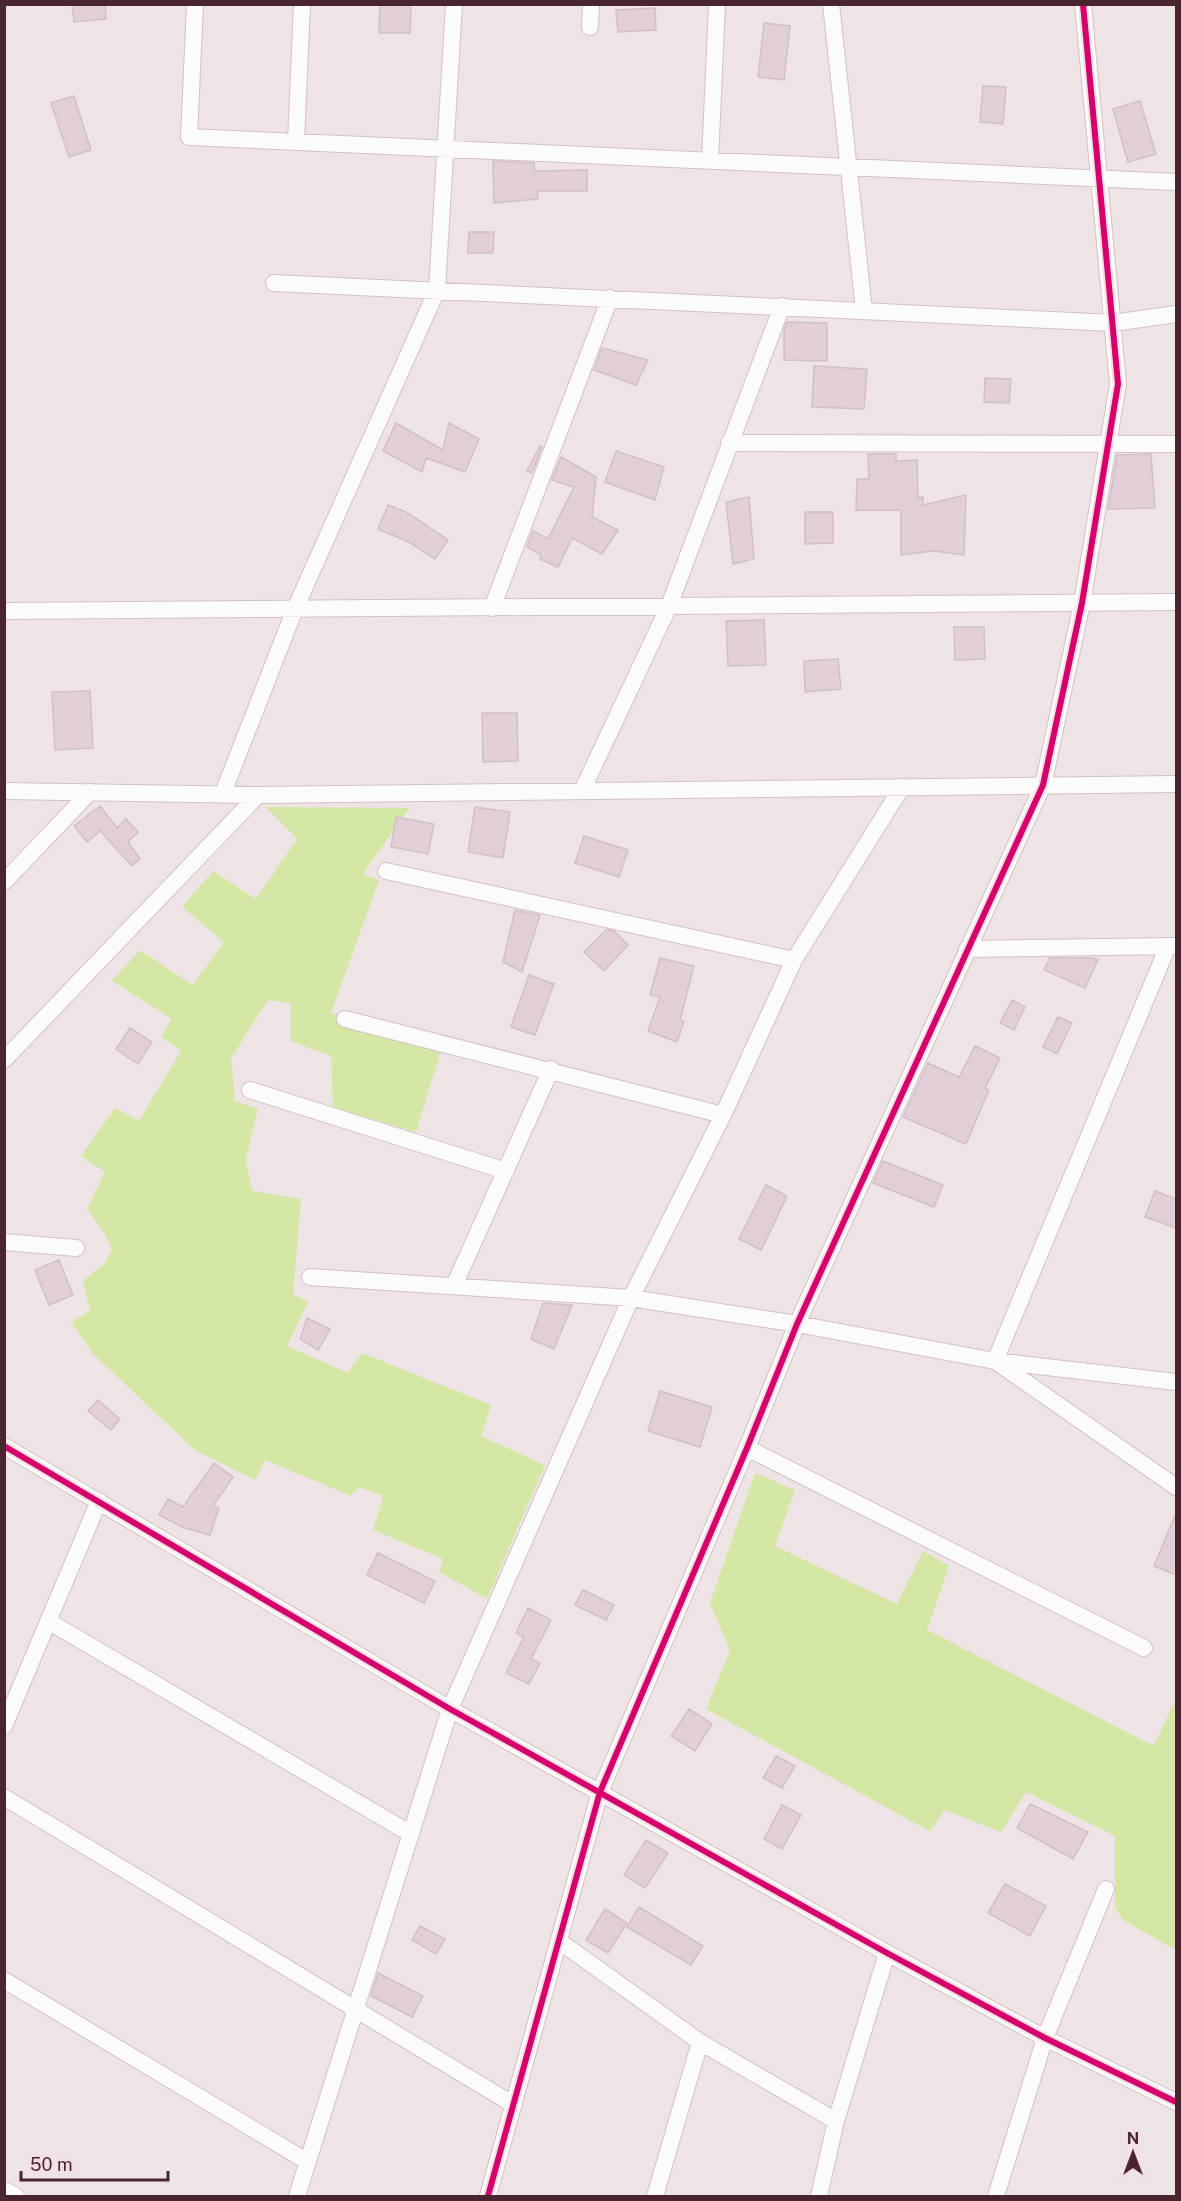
<svg xmlns="http://www.w3.org/2000/svg" width="1181" height="2201" font-family="'Public Sans',sans-serif">
<style>
.green{fill:#d5e7a5}
.building{fill:#e2cfd8;stroke:#d2bfc8;stroke-width:1.5}
.lines{fill:none;stroke-linecap:round;stroke-linejoin:round}
.street-casing{stroke:#d5c0c4;stroke-width:18}
.street{stroke:#fcfbfb;stroke-width:16}
.cycleway-casing{stroke:#f3dfe3;stroke-width:10}
.cycleway{stroke:#d6006c;stroke-width:6}
</style>
<rect width="100%" height="100%" fill="#eee4e6"/>
<path class="green" d="M266,807l143,1 -46,66 16,6 -48,133 110,37 -25,82 -83,-25 -2,-51 -40,-15v-38l-23,-3 -37,58 4,43 23,8 -12,50 6,32 49,8 -8,95 15,8 -21,44 61,27 14,-20 129,52 -10,31 64,29 -58,134 -48,-27 4,-13 -70,-29 10,-34 -24,-9 -8,9 -86,-36 -10,20 -60,-30 -102,-96 -22,-32 19,-11 -7,-30 22,-18 7,-13 -7,-16 -18,-25 18,-37 -24,-16 34,-48 24,13 42,-70 -20,-15 11,-17 -60,-38 28,-31 53,35 31,-43 -42,-35 31,-36 43,28 41,-60z
M755,1473l40,17 -20,56 122,58 26,-53 26,15 -22,64 227,116 22,-48v252l-53,-30 -8,-12v-72l-89,-44 -25,40 -56,-22 -15,21 -224,-122 24,-59 -20,-47z"/>
<path class="building" d="M72,4h33l1,15 -32,3z
M380,4h31l-1,29h-31z
M655,8l1,22 -38,2 -2,-22z
M764,23l26,3 -6,54 -26,-3z
M983,86l23,1 -3,37 -23,-2z
M74,96l17,54 -22,7 -18,-54z
M1140,101l16,53 -28,8 -15,-53z
M493,161l41,2 1,8 52,-1v21h-50l1,8 -44,4z
M469,232h25l-1,21h-25z
M787,322l40,1v38l-43,-1v-30z
M602,348l46,12 -12,25 -42,-15z
M814,366l53,3 -3,40 -52,-2z
M985,378l26,1 -2,24 -25,-1z
M396,423l47,27 6,-27 30,16 -14,33 -39,-14 -4,14 -39,-21z
M540,446l2,1 -10,26 -5,-2z
M616,451l48,16 -9,33 -50,-18z
M868,454h28v7l21,-1 1,38 5,-1v8l43,-10 -2,60 -31,-4 -32,4v-45h-45l1,-31h12z
M1151,454l4,54 -47,1 9,-54z
M561,457l35,20 -4,40 26,13 -16,24 -30,-16 -14,29 -18,-8 1,-4 -14,-8 6,-16 15,8 26,-52 -22,-7z
M749,497l5,62 -21,5 -7,-62z
M388,505l18,7 42,28 -13,19 -26,-17 -31,-13z
M805,512h28v31l-28,1z
M764,620l2,45 -38,1 -2,-45z
M954,627h30l1,32 -30,1z
M838,659l3,30 -36,3 -1,-31z
M90,691l3,57 -38,2 -3,-58z
M482,713h35l1,48 -35,1z
M100,806l17,22 9,-9 12,13 -10,10 12,17 -8,7 -32,-35 -13,11 -13,-16z
M475,807l35,5 -7,46 -35,-6z
M396,817l38,7 -6,30 -37,-7z
M584,836l44,14 -9,27 -44,-14z
M515,910l25,5 -18,57 -19,-10z
M606,930l8,1 14,14 -24,26 -20,-19z
M660,958l34,8 -14,54 4,2 -7,20 -29,-11 12,-34 -10,-2z
M1050,958h43l5,2 -13,28 -41,-18z
M529,975l25,9 -19,51 -24,-8z
M1012,1000l13,7 -11,23 -14,-7z
M1058,1017l14,6 -15,31 -14,-7z
M130,1028l22,14 -14,22 -22,-15z
M975,1046l25,12 -15,30 4,2 -23,54 -63,-27 25,-54 31,14z
M883,1161l60,24 -9,22 -61,-24z
M766,1185l21,11 -26,54 -22,-11z
M1155,1191l21,8v29l-31,-11z
M59,1260l14,35 -24,10 -14,-35z
M543,1303l29,2 -18,44 -23,-10z
M307,1318l23,11 -12,21 -18,-11z
M660,1391l52,16 -12,40 -52,-16z
M98,1400l22,19 -9,11 -23,-19z
M214,1463l19,14 -20,29 6,2 -9,27 -28,-8 -23,-12 9,-16 15,8z
M1176,1513v62l-22,-9z
M378,1553l57,28 -11,22 -57,-28z
M583,1590l31,15 -8,15 -31,-15z
M528,1608l23,12 -20,39 9,4 -11,21 -23,-11 18,-36 -8,-4z
M689,1709l23,15 -17,27 -24,-15z
M776,1756l19,10 -13,22 -19,-10z
M1030,1804l58,28 -15,27 -56,-31z
M782,1805l19,10 -19,34 -18,-10z
M646,1840l22,13 -23,35 -21,-13z
M1005,1884l41,22 -16,30 -42,-23z
M639,1907l64,39 -12,19 -64,-38z
M605,1909l22,14 -19,30 -22,-13z
M420,1926l25,13 -9,15 -24,-14z
M378,1973l45,23 -11,21 -41,-21z"/>
<g class="lines">
<g class="street-casing">
<path id="street" d="M195,4l-6,133 987,45
M831,4l33,306
M590,27l1,-23
M296,142l6,-138
M710,161l7,-157
M274,283l839,40 63,-9
M729,443l447,1
M492,608l118,-310
M4,611l1172,-9
M4,791l254,4 918,-11
M582,791l87,-185 113,-300
M223,793l72,-184 142,-319 17,-286
M386,871l408,89
M4,882l86,-90
M967,949l209,-3
M345,1019l378,96
M4,1060l254,-265
M250,1090l256,81
M4,1242l72,6
M310,1277l321,21 166,26 198,37 181,21
M454,1286l97,-217
M995,1361l173,-415
M998,1363l178,124
M4,1446l446,263 437,244 158,85 131,64
M747,1448l397,200
M48,1621l363,213
M4,1726l95,-225
M4,1797l510,308
M559,1941l141,101 136,79
M4,1980l304,182
M4,2190l12,6
M297,2196l153,-487 181,-411 92,-183 71,-155 108,-173
M488,2196l112,-404 147,-344 50,-124 246,-539 39,-182 36,-219 -35,-380
M655,2196l45,-154
M819,2196l17,-75 51,-168
M996,2196l49,-158 61,-149"/>
</g>
<use href="#street" class="street"/>
<g class="cycleway-casing">
<path id="cycleway" d="M4,1446l446,263 437,244 158,85 131,64
M488,2196l112,-404 147,-344 50,-124 246,-539 39,-182 36,-219 -35,-380"/>
</g>
<use href="#cycleway" class="cycleway"/>
</g>
<rect width="1181" height="2201" fill="none" stroke="#49262f" stroke-width="12"/>
<g transform="translate(1133 2153)" stroke="#f3dfe3" stroke-width="4.5" paint-order="stroke">
<path d="M0-4.5L10 22L0 15L-10 22Z" fill="#49262f"/>
<text y="-9" font-size="16" font-weight="bold" text-anchor="middle" fill="#49262f">N</text>
</g>
<path d="M21 2171v9h147v-9" fill="none" stroke="#49262f" stroke-width="3"/>
<text x="30" y="2171" font-size="18" fill="#49262f" stroke="#f3dfe3" stroke-width="4.5" paint-order="stroke">50 m</text>
</svg>
